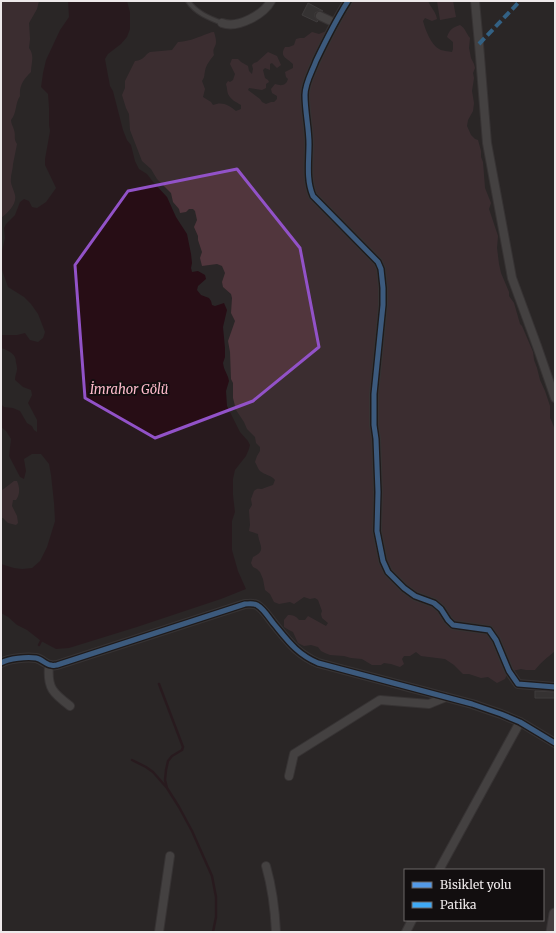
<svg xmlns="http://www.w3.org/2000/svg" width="556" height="933" font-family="Merriweather,serif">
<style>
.green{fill:#51363d}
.water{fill:#270d15}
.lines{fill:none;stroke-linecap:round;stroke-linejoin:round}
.stream{stroke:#270d15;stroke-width:2.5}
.building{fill:#434041;stroke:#595657}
.service-casing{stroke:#474344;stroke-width:6}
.minor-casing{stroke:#474344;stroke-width:10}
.secondary-casing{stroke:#474344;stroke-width:13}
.service{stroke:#646262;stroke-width:4}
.minor{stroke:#646262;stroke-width:8}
.secondary{stroke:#645d5f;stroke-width:11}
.quiet{stroke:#3fa9f5;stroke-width:4;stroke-dasharray:8 4;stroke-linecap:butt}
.cycleway-casing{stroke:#120e0f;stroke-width:8}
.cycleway{stroke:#5399e6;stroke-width:5}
.marked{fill:none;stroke:#9252c8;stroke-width:3;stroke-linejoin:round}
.labels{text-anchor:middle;stroke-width:4;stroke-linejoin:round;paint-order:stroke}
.water-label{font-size:13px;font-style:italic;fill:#febbcb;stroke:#120e0f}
</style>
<rect width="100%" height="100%" fill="#2a2627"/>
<path class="green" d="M1,1h38l-2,8 -8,14 1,16 -1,9c6,8 2,15 2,24 -7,7 -12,13 -11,24 -5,7 -3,17 -9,24 0,4 2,6 3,10 2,6 -1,8 3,14l-4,20c0,6 -3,12 -2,19 1,4 3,8 4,12 2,9 -7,18 -14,23z
M354,1h74c3,7 8,11 9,18l-5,2 -7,-3 -2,3c2,8 8,24 16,28 3,2 9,2 13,3l1,-3v-7l-6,-5c3,-8 5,-9 13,-12 5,3 6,8 10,13l-1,10 2,10 3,6 1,4 -2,5 1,5 -2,13 2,12 -1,8 -5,9 -1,6 4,9 4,4 3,1 3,11v6l2,5 2,26 6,15 -2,6 9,27 -1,12 2,16 2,9 8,19v4l5,7 6,21 2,2 11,26 1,8 3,8 3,12 5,11 5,15v12l2,4 3,8v221c-7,6 -14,11 -20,19h-9l-5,-1 -13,3 -3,7 -8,4 -9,-6 -7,1 -12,-4h-6l-9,-9 -9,-6 -24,-3 -5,-4 -6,4h-6l-2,3 2,5 -4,3 -9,-3 -7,-1 -3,2h-9l-10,-6 -11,-1 -7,-2 -14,-1 -5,-2 -4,-2 -3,-4 -7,-2 -7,1 -6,-3 -5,-11 -4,-2 -5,-3v-7l4,-5c5,0 8,1 11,5h6l3,-4 18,10 2,-3 -6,-5 -1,-4 1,-3 -4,-11 -3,-2 -5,1 -6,-2 -10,7 -4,-2 -11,2 -5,-2 -4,-8 -5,-4 -2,-11 -3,-7 -3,-3 -4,-2 -2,-4 2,-6c14,-6 6,-12 5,-23l-9,-3 1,-6 -1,-15 3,-5 -1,-6 3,-8c4,-3 3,-2 8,-2 3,-1 7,-3 11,-4l2,-5c-4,-5 -10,-5 -15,-9 -2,-2 -3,-6 -5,-9l2,-6 3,-5v-4l-4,-4 -1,-6 -8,-8 -3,-7 -8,-12 -3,-12v-15l-2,-4 -1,-27 -2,-11 7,-20 -4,-8 1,-15 -1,-4 -8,-7 -1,-5 3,-9 -3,-7 -5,-2 -15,2 -2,-8 2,-6 -4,-12v-4l-4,-9 3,-7 -2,-9 -2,-2h-4l-3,3 -6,1 -1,-4 -6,-7 -2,-9 -14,-14 -6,-10 -9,-8 -12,-31 -1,-16 -3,-6 -4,-13 3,-7v-7l10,-20c10,-1 9,-6 15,-9l22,-2 6,-8c8,0 19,-4 26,-7 4,-1 6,-3 10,-3 1,3 2,7 2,10 0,5 -4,6 -2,13 -4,5 -8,10 -9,16 -1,4 0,6 -3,10l3,8 -2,8 8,5 2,3c9,-4 16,0 23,6l5,-2v-4c-5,-3 -10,-5 -13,-11 -1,-3 -1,-7 -2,-10l2,-3 2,1 3,-2 2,-6 -5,-10 2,-5h6l3,3 7,4 1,5 3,3 1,-5 -1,-4 2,-2 3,-1 11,-10 9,4 4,9 -4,3 -5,-5 -2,1v6l-5,-2 -2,2 2,8 3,2 1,2 -3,2v4l-4,2 -13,-2 -1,2 12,9 2,3 4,2 5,-2h3l3,-3v-3l-5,-3 -1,-4 4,-5c6,2 11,2 13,-5l-2,-2 -1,-5 8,-4v-4c-6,-6 -14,-7 -8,-17h4l5,-2 2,-6 4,-1h4l8,-6 7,2 10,-4 17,-16 3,-10z
M437,1h16l3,16 -16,3z
M14,481h3c3,7 3,13 -1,19h-3l-1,6 5,10 1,7 -2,2 -8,-2 -5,-5h-2v-27z"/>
<path class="water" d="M68,1h59l3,11v17l-3,8 -6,7 -13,10 -3,5 5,27 3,5 10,39 4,10 4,5 4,16 4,8 8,5 7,9 13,14 9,20 11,17 4,20 1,9 -1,5 1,4 6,-1 7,4 1,4 -8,7 -1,4 4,5 8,3 2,3 1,4 3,1 9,-3 3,7 -4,17 2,21v9l-2,6 1,5 4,9 1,4 -3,10 1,15 13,26 8,9 2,4 -1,4 -3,7 -11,14 -2,9v16l2,17 -3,9v29l6,21 8,18 -25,10 -84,28 -68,21 -13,1 -15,-8 -14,-11 -10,-5 -9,-8 -7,-4v-49l13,4 8,1 10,-1 8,-7 7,-14 8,-26 -1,-18 -3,-28 -2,-11 -8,-10h-9l-8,5 2,12 -2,8 -4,-2 -11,-21 2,-17 -5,-8 -5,-4v-23l3,3 9,1 7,3 7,12 5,3 2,4 3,2v-12l-9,-17 4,-8 -1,-5 -8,-3 -8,-7c0,-4 1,-6 2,-10 0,-2 0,-4 -1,-7 0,-10 -7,-12 -15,-15v-13h16l8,-2 5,7 8,2 5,-4 2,-6 -7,-18 -7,-10 -7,-7 -16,-10 -5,-14 -2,-6v-12l4,-17 -1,-10 2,-4 9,-9 5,-13 4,-3 5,2 3,6 5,1 9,-6 10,-14 -11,-23v-6l5,-28 -1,-6v-17l-1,-14 -7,-7 2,-14 3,-13 14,-30 9,-13z"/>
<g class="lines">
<path class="stream" d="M39,645l2,-4
M159,684l24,63 -1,3 -10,6 -4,5 -2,9 -1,10 2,8 12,19 13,24 20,45 4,21v20l-3,15
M132,760l14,7 7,5 14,16"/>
</g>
<path class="building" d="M308,3l15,8h-4l-4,2v4l3,4 -1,1 -15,-7z
M535,691l20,1v6h-20z"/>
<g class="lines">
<g class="service-casing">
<path id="service" d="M188,1c8,12 21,17 34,22"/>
</g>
<g class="minor-casing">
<path id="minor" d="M348,1c-12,19 -22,39 -32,60 -4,11 -11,22 -11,34 0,17 4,33 4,49 0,17 -3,36 4,52l65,66 3,7 2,19v17l-9,89v31l2,14 2,53 -1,39 6,30 5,11 16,16 11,8 19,7 7,6 7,11 5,5 36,5 7,10 13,31 9,13 37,3
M475,1l4,43 8,99 23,124 2,11 25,68 18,52
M320,16l15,7
M222,23c16,6 42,-9 49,-22
M1,663c8,-5 26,-6 35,-5 6,1 10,7 15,7 2,1 4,0 6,0l188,-61c4,0 8,-1 12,1 7,4 12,13 17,19 14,17 23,30 44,39l154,41 29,10 19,8 35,21
M49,666c-2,22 4,27 21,40
M289,776l5,-22 86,-54 49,4 17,-7
M266,866c6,21 9,44 10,66
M439,870l81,-148
M159,932l11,-76
M406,932l6,-12"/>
</g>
<g class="secondary-casing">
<path id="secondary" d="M552,932l3,-18"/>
</g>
<use href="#service" class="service"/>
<use href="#minor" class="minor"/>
<use href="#secondary" class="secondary"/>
<path class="quiet" d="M479,44l41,-43"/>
<g class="cycleway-casing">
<path id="cycleway" d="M348,1c-12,19 -22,39 -32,60 -4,11 -11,22 -11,34 0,17 4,33 4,49 0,17 -3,36 4,52l65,66 3,7 2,19v17l-9,89v31l2,14 2,53 -1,39 6,30 5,11 16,16 11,8 19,7 7,6 7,11 5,5 36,5 7,10 13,31 9,13 37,3
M1,663c8,-5 26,-6 35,-5 6,1 10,7 15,7 2,1 4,0 6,0l188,-61c4,0 8,-1 12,1 7,4 12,13 17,19 14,17 23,30 44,39l154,41 29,10 19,8 35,21"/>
</g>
<use href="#cycleway" class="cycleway"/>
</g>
<path d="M0 0H556V933H0ZM237,169l63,79 19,99 -66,54 -98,37 -70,-40 -10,-133 53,-74z" fill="#2a2627" fill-opacity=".55" fill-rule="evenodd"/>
<path class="marked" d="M237,169l63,79 19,99 -66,54 -98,37 -70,-40 -10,-133 53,-74z"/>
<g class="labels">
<g class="water-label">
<text x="129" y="394">İmrahor Gölü</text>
</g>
</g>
<rect width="556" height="933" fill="none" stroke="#eee9ea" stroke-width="4"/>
<rect x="404" y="869" width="140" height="52" fill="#120e0f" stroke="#6a6667"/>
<rect x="412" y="882" width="20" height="6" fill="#5399e6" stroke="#6a6667"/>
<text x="440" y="889" font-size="12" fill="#eee9ea">Bisiklet yolu</text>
<rect x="412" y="902" width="20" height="6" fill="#3fa9f5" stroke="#6a6667"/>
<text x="440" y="909" font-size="12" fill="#eee9ea">Patika</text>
</svg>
